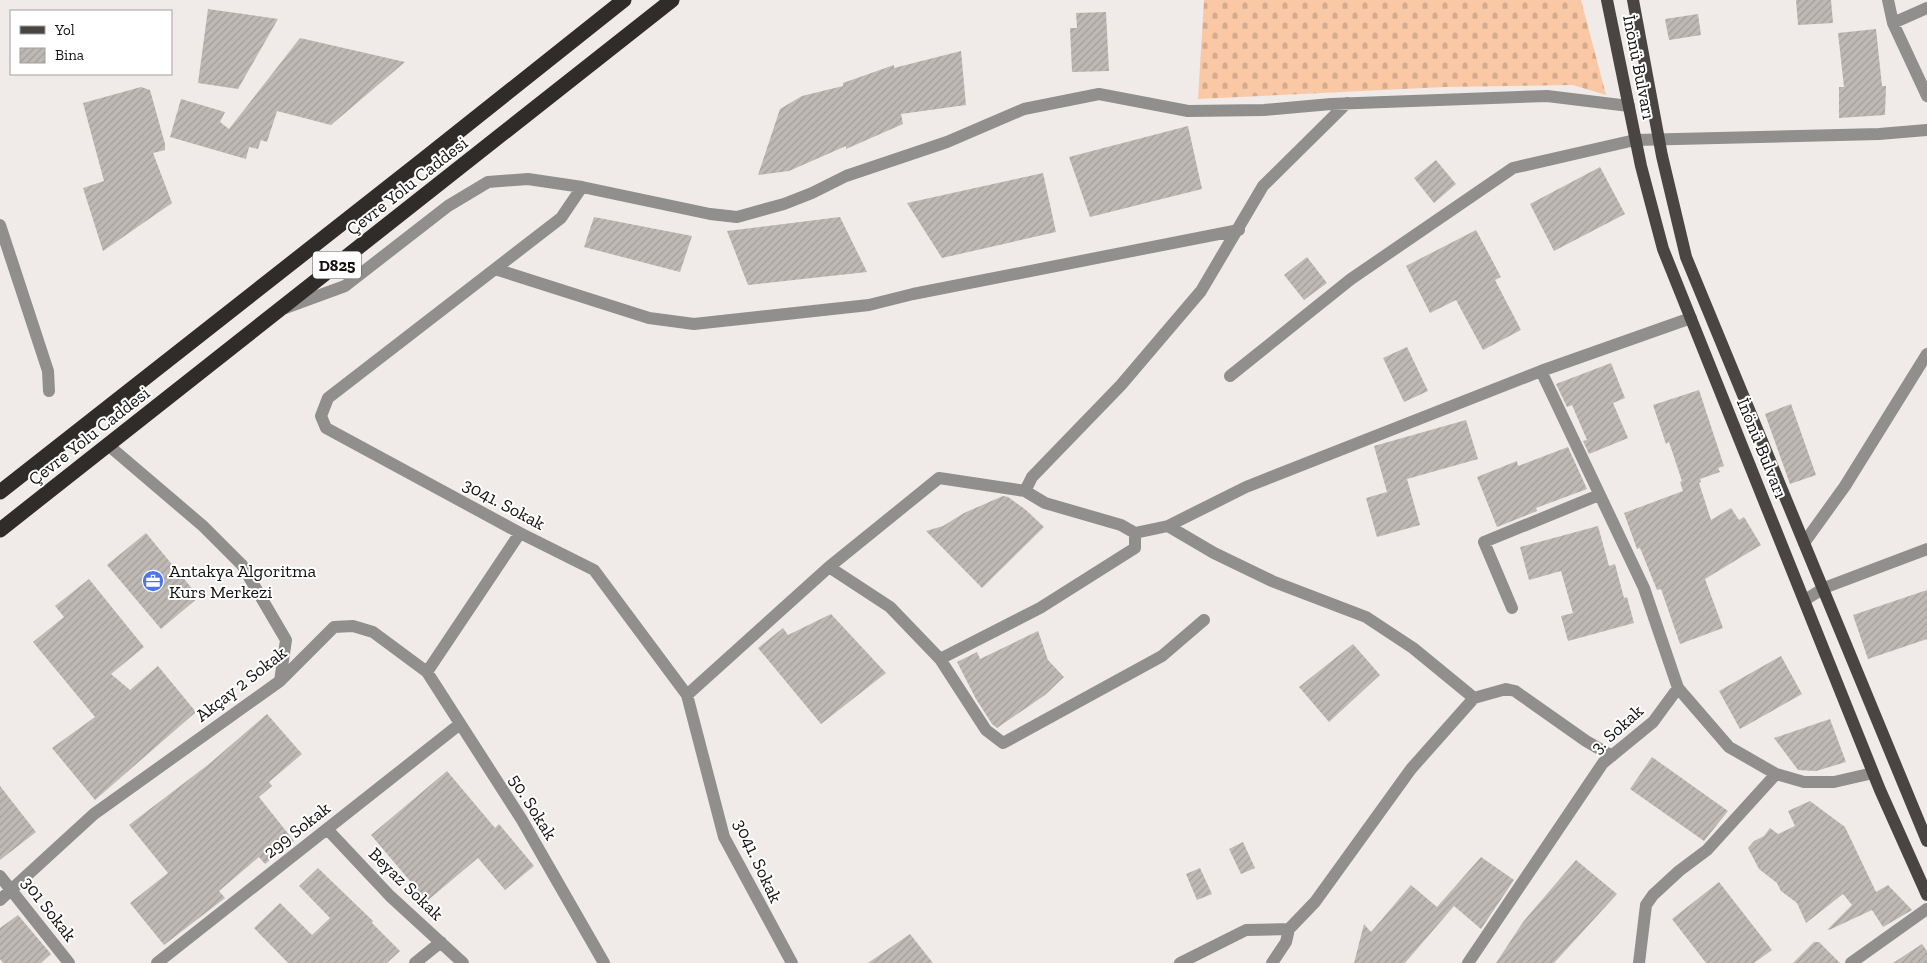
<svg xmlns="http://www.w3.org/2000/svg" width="1927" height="963" font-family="'Zilla Slab',serif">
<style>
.cemetery{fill:url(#cemetery-stones)}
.building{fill:url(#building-hatch)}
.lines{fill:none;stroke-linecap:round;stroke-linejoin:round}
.minor{stroke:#918f8e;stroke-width:12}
.major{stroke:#494543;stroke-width:12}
.highway{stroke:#302c29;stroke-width:15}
.labels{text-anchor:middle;stroke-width:4;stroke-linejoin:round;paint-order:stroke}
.shield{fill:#fff;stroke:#5a5858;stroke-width:1}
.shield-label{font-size:16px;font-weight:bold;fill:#131110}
.street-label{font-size:18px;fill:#131110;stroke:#fff}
.poi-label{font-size:18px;fill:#131110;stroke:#fff;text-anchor:start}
</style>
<defs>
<pattern id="cemetery-stones" width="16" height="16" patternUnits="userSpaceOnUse" patternTransform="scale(1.25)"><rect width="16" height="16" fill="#fbc8a5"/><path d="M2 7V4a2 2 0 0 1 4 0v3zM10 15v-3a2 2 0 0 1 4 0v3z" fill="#d6ab8d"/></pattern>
<pattern id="building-hatch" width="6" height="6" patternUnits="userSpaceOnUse" patternTransform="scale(1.25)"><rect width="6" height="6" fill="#beb9b5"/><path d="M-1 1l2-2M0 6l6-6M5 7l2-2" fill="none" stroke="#a29e9b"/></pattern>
</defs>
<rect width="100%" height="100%" fill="#f0ebe8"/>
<path class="cemetery" d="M1204,0h377l25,95 -33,-10 -128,2 -247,12z"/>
<path class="building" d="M1796,0h35l2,23 -35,2z
M208,9l70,10 -40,70 -40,-6z
M1106,12l3,59 -37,1 -2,-44h7l-1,-15z
M1698,14l3,21 -32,5 -4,-21z
M1876,29l6,57h4l-1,29 -46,3v-31h5l-6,-54z
M300,38l105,24 -74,63 -54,-14 -10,31 -6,-2 -3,9 -9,-2 -3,12 -76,-22 11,-38 44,13 -5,10 9,7z
M961,51l5,54 -65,9 2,10 -57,25v-3l-57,25 -31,4 22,-66 22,-13 41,-10v-3l51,-18v3z
M141,87l9,3 15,54v6l-12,3 19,50 -69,48 -20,-63 21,-7 -21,-78z
M1188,126l14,63 -112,28 -21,-60z
M1436,160l20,24 -22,19 -20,-25z
M1600,167l25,47 -71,37 -24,-47z
M1043,173l13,59 -114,26 -35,-55z
M594,217l98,19 -12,36 -96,-25z
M840,217l27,55 -119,13 -21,-54z
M1476,230l25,47 -6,3 26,50 -38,20 -27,-50 -26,13 -24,-47z
M1307,257l20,26 -23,17 -20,-25z
M1407,347l21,44 -24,11 -21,-44z
M1611,363l14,35 -12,5 15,35 -39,16 -6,-13 4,-1 -15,-35 -5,2 -11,-23z
M1699,390l25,76 -6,2 2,4 -20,7 1,3 -2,1 12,37 20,-12 8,12 5,-3 17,28 -56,34 18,49 -43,16 -19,-55 -4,1 -17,-42 -3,1 -13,-36 59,-22 -3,-9 2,-1 -13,-39 -3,2 -13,-39z
M1791,404l25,71 -26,9 -25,-70z
M1466,420l12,39 -71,20 13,46 -43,12 -11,-39 21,-6 -13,-46z
M1568,447l19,42 -51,19 1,3 -40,16 -20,-50 40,-16 1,5z
M1003,496l5,1 18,13 18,17 -62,61 -56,-57 17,-5 21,-13z
M1598,526l11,40 6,-2 9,34 3,-1 7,26 -66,18 -7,-25 12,-3 -12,-42 -32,9 -9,-33z
M146,533l53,64 -38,32 -54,-64z
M89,579l55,68 -33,27 19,16 28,-24 38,46 -101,88 -43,-52 43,-31 -62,-75 31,-25 -9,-11z
M1927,590v49l-59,20 -15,-44z
M831,614l55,59 -65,51 -63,-76 25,-20 5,7z
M1038,631l10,29 16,17 -19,18 -48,33 -5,-4 -16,-25 -19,-37 20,-10 3,7z
M1353,644l27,31 -51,47 -30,-35z
M1781,656l21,38 -62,35 -21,-38z
M267,714l35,40 -33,28 3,4 -13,11 35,44 -29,23 -6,-7 -40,34 6,7 -61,47 -34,-42 38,-30 -39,-48 80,-61z
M1830,719l16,43 -30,9 -18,-1 -24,-32z
M1652,757l76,54 -24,30 -74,-52z
M447,771l48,57 4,-4 35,42 -29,24 -27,-32 -51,43 -56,-66z
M0,786l36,46 -36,28z
M1810,801l35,26 31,65 12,-7 24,25 -29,17 -11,-17 -43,20 -1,-1 24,-24 -9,-11 -37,29 -9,-20 -16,-12 -4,-8 -18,-14 -11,-21 6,-7 10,-5 6,-8 8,6 17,-8 -7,-15z
M1243,842l12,26 -14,6 -12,-25z
M1481,857l33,23 -33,49 -27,-23 -49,57h-51l10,-39 7,8 40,-47 26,22z
M1576,860l41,34 -63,69h-58l27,-41z
M318,868l55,53 -1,2 28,28 -13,12h-99l-34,-35 26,-25 32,32 18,-17 -31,-32z
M1200,868l12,26 -15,6 -11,-26z
M1719,882l53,68 -18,13h-48l-34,-44z
M18,915l33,39 -10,9h-38l-3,-4v-31z
M910,934l23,29h-65z
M1814,942h5l21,21h-47z
M1922,944l5,7v12h-34z"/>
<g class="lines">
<path class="minor" d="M1888,0l5,23 34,73
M1893,23l34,-15
M582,187l-21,31 -233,180 -7,18 5,12 194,105 74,37 93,125 37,142 68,126
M0,225l48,146 1,20
M495,269l154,49 45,6 175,-19 44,-11 326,-64
M285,308l60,-22 103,-80 40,-24 40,-3 54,8 128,27 27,3 47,-13 28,-11 34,-17 101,-34 77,-33 75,-15 89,17 76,-1 67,-6 216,-8 82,10
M1541,371l103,217 34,100
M1230,376l121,-97 162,-111 122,-28 244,-6 48,-4
M108,445l95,81 39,39 44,75 -6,41
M1025,491l7,-14 89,-92 80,-94 62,-105 84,-83
M1168,526l46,27 58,28 94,36 47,31 61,50
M1804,543l41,-57 82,-132
M829,567l61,40 50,52 46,71 17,13 159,-87 42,-36
M1805,600l19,-12 103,-39
M1512,608l-28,-66 115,-47
M940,659l100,-51 95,-60v-15l33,-7 78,-39 295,-116 150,-53
M427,672l95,148 82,143
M687,695l142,-128 110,-89 86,13 20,12 76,22 14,8
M327,829l63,67 73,67
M0,876l69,87
M0,900l94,-86 186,-133 54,-54 19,-1 20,6 54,40 93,-139
M157,963l303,-239
M415,963l26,-21
M1180,963l66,-33 43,-1
M1272,963l14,-21 3,-13 26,-27 96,-133 63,-71 32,-9 9,2 71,50 26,15
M1468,963l135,-200 50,-41 25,-34 51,59 47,27 28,8h30l39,-9
M1639,963l7,-58 7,-10 26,-24 28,-21 69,-76
M1851,963l76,-54"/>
<path class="major" d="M1607,0l34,166 22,83 217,541 47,105
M1633,0l29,156 24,101 241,584"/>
<path class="highway" d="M0,492l424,-333 200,-159
M0,530l672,-530"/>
</g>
<defs>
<g id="office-disc" transform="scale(1.125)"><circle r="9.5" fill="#4c75e8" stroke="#fff"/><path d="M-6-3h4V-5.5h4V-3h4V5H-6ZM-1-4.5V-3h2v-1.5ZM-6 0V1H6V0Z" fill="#fff"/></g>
</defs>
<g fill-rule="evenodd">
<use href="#office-disc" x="153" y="581"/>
</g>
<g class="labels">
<rect class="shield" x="313" y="251.5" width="48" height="27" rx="4"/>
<g class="shield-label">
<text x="337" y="271">D825</text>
</g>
<g class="street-label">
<text transform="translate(1639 67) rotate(79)" y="6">İnönü Bulvarı</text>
<text transform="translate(407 186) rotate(-38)" y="6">Çevre Yolu Caddesi</text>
<text transform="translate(89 436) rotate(-38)" y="6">Çevre Yolu Caddesi</text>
<text transform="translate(1762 448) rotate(68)" y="6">İnönü Bulvarı</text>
<text transform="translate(504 504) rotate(28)" y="6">3041. Sokak</text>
<text transform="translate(241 684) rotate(-38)" y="6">Akçay 2 Sokak</text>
<text transform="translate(1617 729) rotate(-42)" y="6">3. Sokak</text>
<text transform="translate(533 807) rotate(58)" y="6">50. Sokak</text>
<text transform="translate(297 830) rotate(-38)" y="6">299 Sokak</text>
<text transform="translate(758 861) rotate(65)" y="6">3041. Sokak</text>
<text transform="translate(406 884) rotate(44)" y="6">Beyaz Sokak</text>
<text transform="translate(49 909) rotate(52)" y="6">301 Sokak</text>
</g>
<g class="poi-label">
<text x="169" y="577">Antakya Algoritma<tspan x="169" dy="21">Kurs Merkezi</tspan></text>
</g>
</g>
<rect x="10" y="10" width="162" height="65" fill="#ffffff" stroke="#a1a09f"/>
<rect x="20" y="26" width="25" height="8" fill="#494543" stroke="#a1a09f"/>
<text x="55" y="35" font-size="15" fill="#131110">Yol</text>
<rect x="20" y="48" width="25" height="15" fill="url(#building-hatch)" stroke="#a1a09f"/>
<text x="55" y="60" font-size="15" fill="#131110">Bina</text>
</svg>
